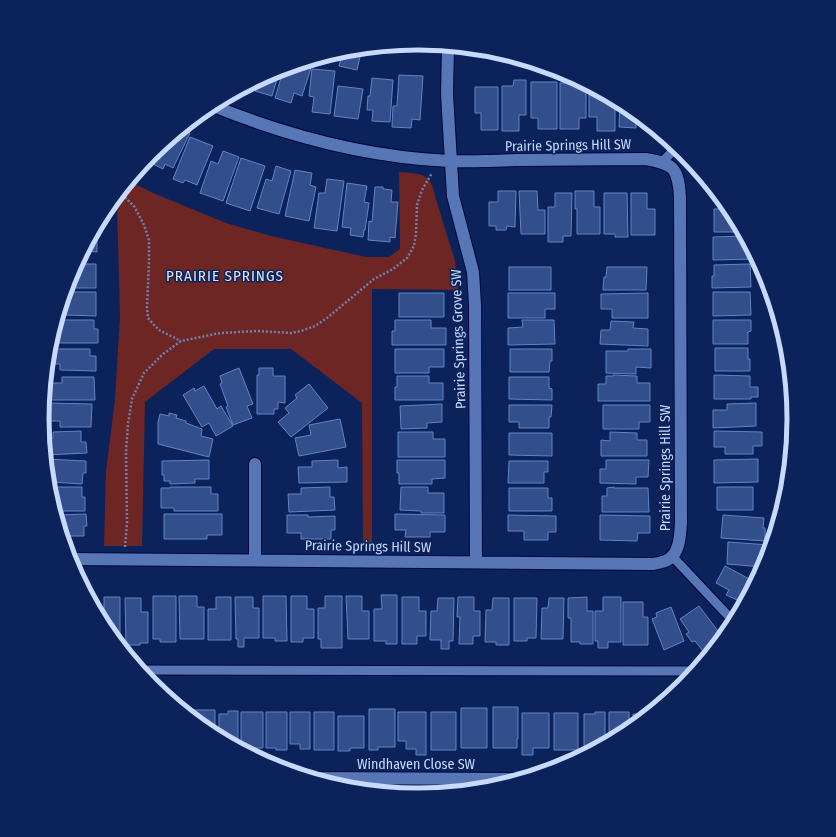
<svg xmlns="http://www.w3.org/2000/svg" width="836" height="837" font-family="'Fira Sans Condensed',sans-serif">
<style>
.green{fill:#6e2625}
.building{fill:#324e8b;stroke:#6383c4}
.lines{fill:none;stroke-linecap:round;stroke-linejoin:round}
.lane-casing{stroke:#00053e;stroke-width:11}
.street-casing{stroke:#00053e;stroke-width:14}
.path{stroke:#6c81af;stroke-width:2.5;stroke-dasharray:2 2;stroke-linecap:butt}
.lane{stroke:#5776b6;stroke-width:9}
.street{stroke:#5776b6;stroke-width:12}
.labels{text-anchor:middle;stroke-width:3;stroke-linejoin:round;paint-order:stroke}
.street-label{font-size:14px;fill:#c7d9fd;stroke:#0b225b}
.neighbourhood-label{font-size:15px;letter-spacing:1px;fill:#dde5f3;stroke:#0b225b}
.rim{fill:none;stroke:#c7d9fd;stroke-width:5}
</style>
<rect width="100%" height="100%" fill="#0b225b"/>
<path class="green" d="M399,172c21,2 32,0 36,24l20,65 3,29 -86,-1v258h-9l-1,-144 -71,-54h-77l-69,53 -3,144h-38l2,-75 9,-72 5,-82 -3,-112h-8l20,-24 24,12 73,30 45,13 95,21h23l11,-8z"/>
<path class="building" d="M362,48l-5,22 -18,-4 4,-16z
M304,62l8,3 -10,31 -8,-3 -3,10 -16,-5 9,-30z
M280,69l-8,27 -17,-5 3,-11z
M312,69l23,2 -5,43 -18,-2 2,-15 -5,-1z
M399,75l24,1 -3,44 -8,-1 -1,9 -19,-1 1,-21h4z
M372,78l21,2 -3,42 -18,-1 1,-11h-6l1,-14h2z
M514,80h12v35h-7v16h-17v-45h11z
M531,82h26v47h-19v-11h-7z
M560,83h23l3,1v34h-7v11h-19z
M338,86l25,3 -5,30 -24,-3z
M589,86l26,13v32h-18v-14h-8z
M475,87h23v43h-17v-17h-6z
M620,102l16,11v15l-17,-1z
M181,129l9,4 -17,35 -8,-4 -2,5 -14,-7 5,-11z
M190,137l23,9 -16,39 -12,-5 -2,3 -10,-4z
M223,151l16,6 -16,44 -23,-8 11,-32 7,3z
M241,158l24,8 -15,45 -24,-8z
M276,166l15,5 -12,43 -22,-6 9,-29 6,2z
M295,170l17,3 -2,12 6,2 -7,34 -24,-5z
M327,179l17,2 -7,50 -23,-3 5,-35h6z
M347,183l20,3 -3,16 5,1 -4,27h-1l-1,7 -13,-2 1,-7 -9,-1z
M375,187h8v2l9,1 -1,12h7l-3,36 -5,-1v5l-22,-2 1,-19 3,1z
M498,191h18l-1,36 -8,-1 -1,4h-10v-4h-7v-24h9z
M519,191h18l1,19h7v24h-24z
M575,191h19v16h6v27h-23v-25h-2z
M555,193h17l-1,43h-8v6h-15v-35h7z
M604,193h23l1,44h-13v-3h-11z
M631,193h16v16h8v26h-24z
M714,209h16l12,23h-28z
M91,236h6v16l-12,-1v9h-7z
M745,236l4,7v5h2v4h2l3,7 -43,1v-23z
M76,264h20v24h-30l5,-14z
M750,264l1,23 -39,1v-12h2v-11z
M509,267h42v23h-42z
M607,267h40l-1,23h-43l1,-13h2z
M65,292h31v24l-31,-1v-7h-5z
M713,292h37l1,23 -38,1z
M399,293h45v24h-45z
M508,293h47v16h-10v9h-37z
M648,293v25h-36v-9h-11v-15z
M57,320h37v9h4v14h-45l-1,-9z
M395,320h36v8h15v17h-54v-14h3z
M522,320h32l1,24 -47,1v-17l15,-1z
M713,320h38v11l-3,1v12h-35z
M611,321l23,1 -1,6 15,1v17l-48,-2 1,-14h9z
M715,348h33v11h2v12h-35z
M49,349h41v7h6v15l-36,-1v-6h-13z
M395,349h49v18h-15v6h-34z
M510,349h42v12h-2l-1,11h-39z
M628,349h23v19l-15,-1v7l-30,-1v-22h22z
M239,368l14,36 -6,2 5,12 -19,7 -7,-18 2,-1 -8,-22 2,-1 -2,-7z
M259,368h14v8h12v27l-7,-1v7h-4v5h-17v-39h2z
M613,375l24,1v7h13v18h-52v-17h8v-8h7z
M714,375l36,1v11h8v10h-7v2h-37z
M397,376h32v7h14v17h-48v-13h2z
M62,377h32l1,23h-45v-17h12z
M509,377h40v11l3,1v11l-43,-1z
M309,384l19,24 -37,29 -13,-15 11,-9 -4,-5 12,-10 -2,-3z
M204,386l13,23 4,-3 12,20 -17,10 -7,-13 -7,4 -19,-32 11,-7 1,3z
M47,403l45,1 -1,23h-31v-6h-13z
M756,403v23l-43,2v-18h14v-6z
M442,404v18l-15,1v5l-26,1 -1,-23z
M509,405h43l-1,12h-2v11h-30v-6h-10z
M603,405h47v17h-11v7h-36z
M169,413l8,2 -1,3 10,3v2l16,6 -1,7 12,3 -4,18 -51,-13v-22l2,-8 9,2z
M340,419l6,28 -47,9 -4,-18 16,-3 -2,-10z
M81,431v11h5l1,11 -41,2 -2,-17h9v-6z
M714,431l48,1v14h-9v8h-28v-7h-11z
M398,432h35v7h12v18h-47z
M610,432l27,1v7h10v16h-46v-16l9,1z
M509,433h43v23l-43,-1z
M46,459l40,2v12h-3l-1,11 -31,-2 1,-6h-4z
M758,459v23l-44,1v-23z
M209,460v19h-14v4l-25,1v-3h-6v-6h-2v-14z
M338,460v8l9,-1v15l-48,1 -1,-16h14v-6z
M397,460h48v18l-13,1v5h-33v-11h-2z
M606,460h43l-1,17h-12v7l-36,-1v-14h6z
M509,461h39v11h-4v11h-36z
M50,487h32v10h3v14h-30l-5,-18z
M170,487h41v7h7v17h-44v-3h-13v-20h9z
M330,487v10h4l1,13 -46,2 -1,-18h13v-6z
M401,487h27v6h16v20h-23v-2l-21,-1z
M614,487v1h34l1,24h-47v-16h5v-8z
M717,487h36v23h-36z
M509,488h39v10h4v13h-43z
M86,514l1,12h-3v10h-21l-7,-21z
M164,514h58v21h-15v4h-43z
M395,514l50,1v17h-15v5h-25l1,-7h-11z
M287,515h21v2l27,-1v14h-4v9h-30v-6h-14z
M508,515l48,1v16h-8v8h-24v-9h-16z
M600,515l50,1v17h-12l-1,8 -37,-1z
M723,515l41,3 -1,10h2v13l-44,-3z
M728,542l42,3 -2,10h-3l-2,12 -36,-3z
M725,566l30,16 -11,21 -18,-8 3,-5 -13,-7z
M381,595h16v49h-11v-3h-12v-32h8z
M153,596h23v46h-16v-3h-7z
M179,596h18v11h7v32h-24z
M263,596h23l1,45h-12v-3h-12z
M291,596h16v13h7v29h-11v4h-12z
M325,596h17v52h-21v-9h-3v-31h7z
M346,596h16v15h7v28h-21z
M104,597h16v47h-1l-14,-17 -8,-15v-3h7z
M216,597h15v43h-23v-31h8z
M235,597h18v11h6v30h-15v9h-6v-8h-2z
M402,597h17v14h7v25h-9v8h-15z
M458,597h16v14h6v25h-7v8h-14l1,-27h-3z
M587,597v14h6v33h-13v-2h-9v-24h-3v-20z
M603,597h18v45h-13v6h-10v-7h-3v-30h8z
M125,598h16v14h7v31h-8v2h-14z
M438,598h16l-1,43h-4v8h-8v-9h-11l1,-29h6z
M493,598h16v47h-13v-3h-11l1,-32h6z
M514,598h23l-1,40h-9v3h-13z
M549,598h15l-1,41h-22l1,-31h6z
M623,602h20v15h5v28h-25z
M699,606l22,29 -8,5 4,5 -2,1 -2,2 -2,-4 -8,7 -8,-10 -3,1 -6,-8 3,-2 -9,-13z
M671,607l13,34 -20,9 -12,-31 5,-2 -1,-4z
M493,707h25v32h-1v9h-24z
M461,708h26v40h-26z
M369,709h26v38h-17v3h-9z
M194,710h21v24l-21,-15z
M228,711h10v36l-19,-11v-22h9z
M643,711h9l-19,15v-12h10z
M241,712h22v36h-22z
M266,712h21v38h-11v-2h-10z
M290,712h20v37h-10v-5h-10z
M314,712h20v38h-20z
M398,712h28v43h-10v-6h-10v-8h-8z
M431,712h25v38h-25z
M595,712h10v31l-9,5v-2h-12v-32h11z
M609,712h20v17l-20,12z
M522,713h27v35h-16v7h-11z
M554,713h24v37h-24z
M338,716h26v32h-14v3h-12z"/>
<g class="lines">
<g class="lane-casing">
<path id="lane" d="M406,44l53,3
M662,162l15,-15
M672,556l62,66
M140,670l555,1"/>
</g>
<g class="street-casing">
<path id="street" d="M448,45l-1,49 6,102 20,76 2,33 1,257
M69,559l584,5c5,-1 12,-2 16,-5 11,-7 11,-24 12,-36l-1,-326c-2,-29 -6,-33 -34,-38 -44,0 -87,1 -131,1 -22,1 -44,2 -66,1 -82,-4 -162,-25 -238,-56
M255,560v-96
M314,778l204,1"/>
</g>
<path class="path" d="M119,192l15,14 10,19 5,15v21l-2,47 1,10 6,7 5,5 22,11
M793,408v21
M125,547l2,-24 -1,-71 2,-28 4,-25 12,-26 19,-19 18,-13 39,-8 37,-2 34,2 10,-2 14,-5 12,-8 47,-39 19,-10 14,-11 7,-12 2,-12 1,-29 5,-15 10,-17"/>
<use href="#lane" class="lane"/>
<use href="#street" class="street"/>
</g>
<g class="labels">
<g class="street-label">
<text transform="translate(568 145) rotate(-1)" y="5">Prairie Springs Hill SW</text>
<text transform="translate(458 339) rotate(-92)" y="5">Prairie Springs Grove SW</text>
<text transform="translate(665 468) rotate(-90)" y="5">Prairie Springs Hill SW</text>
<text transform="translate(368 546) rotate(1)" y="5">Prairie Springs Hill SW</text>
<text x="416" y="769">Windhaven Close SW</text>
</g>
<g class="neighbourhood-label">
<text x="225" y="281">PRAIRIE SPRINGS</text>
</g>
</g>
<path d="M0 0H836V837H0ZM49 419a369 369 0 1 1 738 0a369 369 0 1 1-738 0Z" fill="#0b225b" fill-rule="evenodd"/>
<path class="rim" d="M49 419a369 369 0 1 1 738 0a369 369 0 1 1-738 0Z"/>
</svg>
